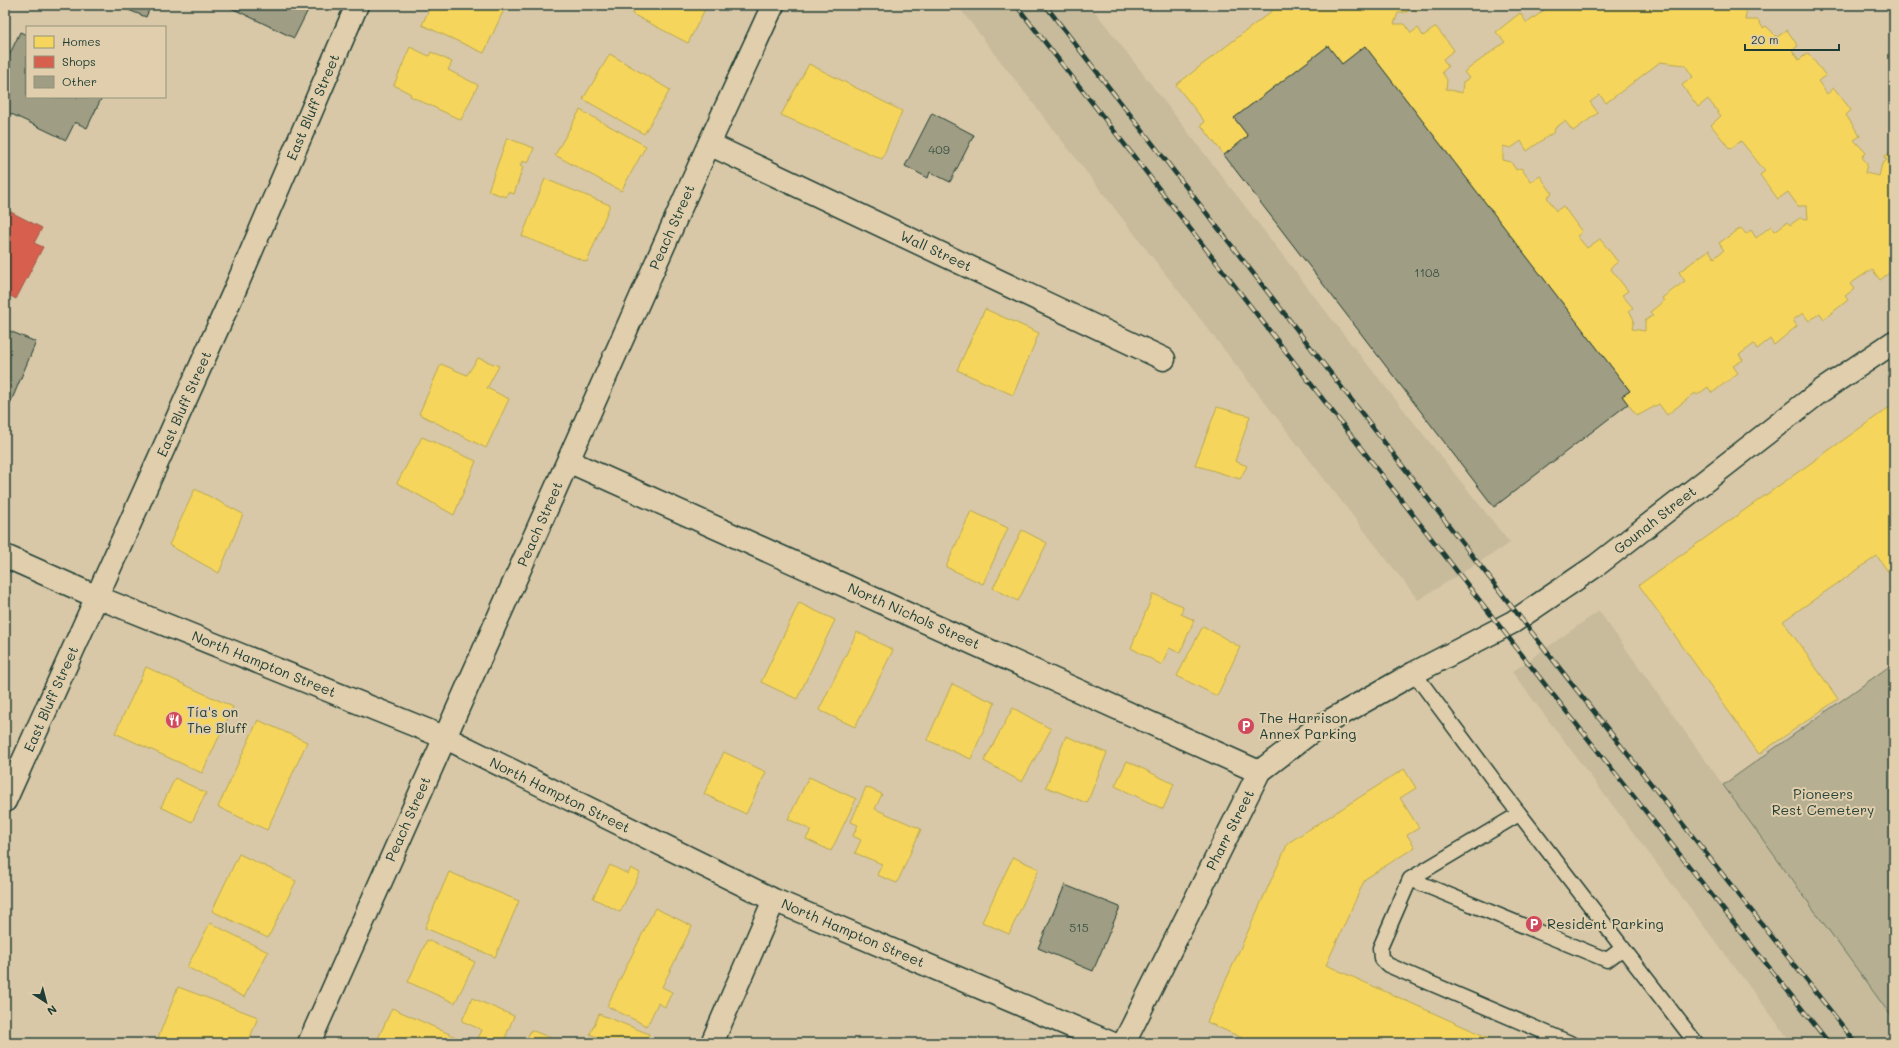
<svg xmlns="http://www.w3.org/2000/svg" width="1899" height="1048" font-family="Mali,sans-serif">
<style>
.built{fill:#c7bb9c}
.green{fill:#b6af92;stroke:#6a7663}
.homes{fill:#f6d55c;stroke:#b6a750;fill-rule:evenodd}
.shops{fill:#d6604d;stroke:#9f5646}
.building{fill:#9f9d83;stroke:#1f3d34}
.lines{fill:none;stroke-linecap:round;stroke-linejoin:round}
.service-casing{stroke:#1f3d34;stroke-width:17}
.minor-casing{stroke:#1f3d34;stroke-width:25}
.service{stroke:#e0ceac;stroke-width:14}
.minor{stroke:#e0ceac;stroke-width:22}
.rail-casing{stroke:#1f3d34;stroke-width:4.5}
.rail{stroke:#e0ceac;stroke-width:3;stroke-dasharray:9;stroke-linecap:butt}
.labels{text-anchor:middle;stroke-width:4;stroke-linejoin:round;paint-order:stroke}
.number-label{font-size:12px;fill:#3f5548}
.street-label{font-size:14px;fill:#1f3d34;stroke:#e0ceac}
.poi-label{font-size:14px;fill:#1f3d34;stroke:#e0ceac;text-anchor:start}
.park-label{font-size:14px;fill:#274339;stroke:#e0ceac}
</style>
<rect width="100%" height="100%" fill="#d8c8a7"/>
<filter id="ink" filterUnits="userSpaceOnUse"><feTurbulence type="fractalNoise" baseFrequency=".025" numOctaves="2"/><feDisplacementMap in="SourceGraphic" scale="8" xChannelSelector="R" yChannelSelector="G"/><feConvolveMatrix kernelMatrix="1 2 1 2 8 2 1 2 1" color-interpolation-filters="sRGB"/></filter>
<g filter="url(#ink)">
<path class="built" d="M957,5h133l258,335 162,203 -92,57z
M1599,611l124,174 171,235v23h-102l-280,-371z"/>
<path class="green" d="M1894,663v357l-171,-235z"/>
<path class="homes" d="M431,5h75l-22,48 -62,-28z
M637,5h70l-19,38 -56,-29z
M1270,5h151l2,2 -7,4 -2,-3 -8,4 -8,1 -4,11h11l6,9 7,-5 5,8 13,-9 18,23 -11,9 5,8 -6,5 5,8 -1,9 16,4 1,-11 6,-4 -5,-6 41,-30 -9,-10 24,-19 7,10 24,-18h208l-3,3 -9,-1 -2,13h13l5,8 3,-2 11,11 10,-7 11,16 -6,4 7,10 9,-7 18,23 -8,5 9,13 7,-6 17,22 -5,5 14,21 -6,4 12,13 -4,4 5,7 -2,9 14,3 3,-12 5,-4 -3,-3 10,-8v120l-14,11 -8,-11 -22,15 4,5 -9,7 3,4 -24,19 -4,-6 -11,8 -6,-8 -10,7 4,6 -23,19 -4,-6 -13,10 -3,-5 -15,11 4,5 -10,6 5,7 -26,20 -4,-6 -11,8 -2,-2 -28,22 -8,-11 -22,12 -15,-20 8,-5 -265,-345 -23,18 -14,-18 -94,72 14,18 -24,19 -23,-30 4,-3 -29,-37 97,-75zM1660,62l25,3 8,12 -11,8 16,22 10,-8 13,17 -10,9 19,24 11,-8 24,30 -5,4 18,24 10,-7 10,14h9l1,13 -8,-1 -10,7 -3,-3 -12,9 -4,-5 -15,12 -5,-8 -5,4 -5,-6 -22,15 5,7 -10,8 -5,-8 -30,22 6,9 -23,17 2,3 -14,11 3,3 -8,6v10l-13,-2 2,-9 -5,-10 4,-2 -11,-13 6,-4 -18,-23 8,-6 -18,-23 -13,9 -10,-12 5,-4 -19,-26 -7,5 -9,-14 5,-4 -12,-17 -9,6 -10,-14 -5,2 -5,-8 -8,-2v-14l8,2 10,-7 6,10 27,-19 1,-4 10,-7 8,10 25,-18 -8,-11 10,-7 6,8z
M410,47l19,9 2,-4 21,10 -4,8 30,15 -17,35 -51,-24 1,-2 -17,-9z
M610,54l60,36 -26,44 -61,-35z
M809,64l93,47 -20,48 -101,-44z
M580,110l66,36 -25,45 -66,-36z
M507,138l27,10 -6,15 -6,-2 -2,5 3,1 -9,27 -6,-2 -2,5 -18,-6z
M545,179l65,26 -23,57 -65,-26z
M985,309l54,24 -26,62 -56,-25z
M478,358l21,8 -12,22 22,11 -23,49 -67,-34 22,-50 26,11z
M1894,404v176l-17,-24 -94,65 55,78 -79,55 -120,-169z
M1217,407l33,9 -15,45 12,5 -7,13 -45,-14z
M422,437l54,24 -22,54 -57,-32z
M195,489l48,25 -24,59 -50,-28z
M971,511l37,17 -25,56 -37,-17z
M1022,530l25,13 -29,58 -25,-13z
M1153,594l30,12 -2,8 13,6 -14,33 -11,-5 -7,17 -31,-17z
M799,603l36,17 -38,79 -36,-17z
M1203,626l37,21 -23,49 -40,-20z
M857,632l36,18 -38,77 -36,-17z
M146,667l87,40 -31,66 -87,-40z
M952,684l43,19 -24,56 -44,-19z
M1013,708l38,21 -29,53 -38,-21z
M258,720l49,22 -40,88 -49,-23z
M1066,736l41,17 -20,50 -41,-16z
M724,752l42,20 -20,42 -42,-20z
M1127,761l47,23 -11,25 -48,-23z
M1404,769l12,19 -16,10 19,30 -12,7 8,12 -50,32 -39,86 163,73 -3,5h-233l-46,-21 81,-179z
M809,777l47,22 -25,52 -25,-12 5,-9 -23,-11z
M175,778l31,15 -14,29 -31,-15z
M866,787l16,7 -7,15 46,20 -24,54 -20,-8 5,-11 -27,-11 6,-13 -8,-4 5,-11 -7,-3z
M239,854l57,27 -28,57 -56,-27z
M1013,857l26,12 -30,65 -27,-12z
M610,865l18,9 3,-6 9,5 -20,39 -27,-14z
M449,872l70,29 -24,56 -70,-29z
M655,908l37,18 -30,61 10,5 -7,15 -7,-4 -11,23 -40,-20z
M210,923l58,29 -24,45 -57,-30z
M427,940l48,22 -20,41 -47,-21z
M178,987l80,30 -10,26h-77l-13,-5z
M472,998l42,18 -11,27h-27l6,-13 -20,-9z
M392,1008l64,29 -3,6h-77z
M599,1014l50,20 -3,9h-35l-21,-9z
M531,1030l32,13h-38z"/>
<path class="shops" d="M5,209l37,19 -8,15 9,4 -27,52 -11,-6z"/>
<path class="building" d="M116,5h35l-5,12z
M225,5h83l2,1 -16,32z
M20,32l7,3v62h75l-15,31 -12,-6 -9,18 -61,-29v-54l3,1z
M1328,46l14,18 23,-18 265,345 -8,5 6,8 -134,103 -270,-352 24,-19 -14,-18z
M932,113l42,22 -24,47 -20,-10 -2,6 -23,-12z
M5,329l31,13 -31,74z
M1065,885l55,22 -27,64 -55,-23z"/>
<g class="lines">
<g class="service-casing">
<path id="service" d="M1414,673l84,113 198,257
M1519,814l-109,65 -30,69 1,10 7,7 182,78
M1410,879l197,81 16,-12"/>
</g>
<g class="minor-casing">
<path id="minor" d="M709,144l455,215
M568,461l691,311
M5,556l92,41 347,140 330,163 337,143
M5,801l228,-507 124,-289
M309,1043l400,-899 64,-139
M712,1043l62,-143
M1124,1043l135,-271 56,-43 99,-56 99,-51 84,-57 224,-174 73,-49"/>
</g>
<use href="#service" class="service"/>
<use href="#minor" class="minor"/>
<g class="rail-casing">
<path id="rail" d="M1016,5l531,682 282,356
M1045,5l516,665 295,373"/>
</g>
<use href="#rail" class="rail"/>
</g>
</g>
<defs>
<g id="restaurant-disc" transform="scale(0.9)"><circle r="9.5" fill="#d1495b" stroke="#e0ceac"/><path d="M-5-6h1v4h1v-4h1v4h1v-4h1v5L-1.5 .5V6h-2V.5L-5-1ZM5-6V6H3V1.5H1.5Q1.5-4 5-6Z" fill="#fff"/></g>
<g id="parking-disc" transform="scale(0.9)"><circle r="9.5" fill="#d1495b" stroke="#e0ceac"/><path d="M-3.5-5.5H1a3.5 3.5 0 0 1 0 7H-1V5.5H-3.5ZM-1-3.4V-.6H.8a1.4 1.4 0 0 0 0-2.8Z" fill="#fff"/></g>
</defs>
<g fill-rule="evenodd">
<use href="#restaurant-disc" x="174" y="720"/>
<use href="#parking-disc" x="1246" y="726"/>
<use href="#parking-disc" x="1534" y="924"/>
</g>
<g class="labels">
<g class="number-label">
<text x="939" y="154">409</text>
<text x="1427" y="277">1108</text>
<text x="1079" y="932">515</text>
</g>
<g class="street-label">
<text transform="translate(313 107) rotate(-67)" y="5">East Bluff Street</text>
<text transform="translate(672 227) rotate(-66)" y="5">Peach Street</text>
<text transform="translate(936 251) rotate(25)" y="5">Wall Street</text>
<text transform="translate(184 404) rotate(-66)" y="5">East Bluff Street</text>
<text transform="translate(1655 520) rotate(-38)" y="5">Gounah Street</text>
<text transform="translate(540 524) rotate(-66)" y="5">Peach Street</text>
<text transform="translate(914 616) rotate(24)" y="5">North Nichols Street</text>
<text transform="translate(264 664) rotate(22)" y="5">North Hampton Street</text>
<text transform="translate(51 699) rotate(-66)" y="5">East Bluff Street</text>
<text transform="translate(560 795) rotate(26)" y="5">North Hampton Street</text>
<text transform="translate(408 819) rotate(-66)" y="5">Peach Street</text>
<text transform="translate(1230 830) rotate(-63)" y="5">Pharr Street</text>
<text transform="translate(853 933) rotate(23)" y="5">North Hampton Street</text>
</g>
<g class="poi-label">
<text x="187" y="717">Tía's on<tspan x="187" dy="16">The Bluff</tspan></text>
<text x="1259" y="723">The Harrison<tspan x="1259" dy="16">Annex Parking</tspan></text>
<text x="1547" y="929">Resident Parking</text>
</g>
<g class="park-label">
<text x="1823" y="799">Pioneers<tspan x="1823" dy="16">Rest Cemetery</tspan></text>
</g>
</g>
<rect width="1899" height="1048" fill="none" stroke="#e0ceac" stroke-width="20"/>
<rect x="10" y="10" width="1879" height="1028" fill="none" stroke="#1f3d34" stroke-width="1.5" filter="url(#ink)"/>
<rect x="26" y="26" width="140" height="72" fill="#e0ceac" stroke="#93947c"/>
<rect x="34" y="36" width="20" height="12" fill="#f6d55c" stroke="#93947c"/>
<text x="62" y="46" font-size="12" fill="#1f3d34">Homes</text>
<rect x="34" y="56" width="20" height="12" fill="#d6604d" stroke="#93947c"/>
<text x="62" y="66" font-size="12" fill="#1f3d34">Shops</text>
<rect x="34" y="76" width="20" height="12" fill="#9f9d83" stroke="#93947c"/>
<text x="62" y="86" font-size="12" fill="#1f3d34">Other</text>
<g transform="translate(46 1002) rotate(144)" stroke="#e0ceac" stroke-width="3" paint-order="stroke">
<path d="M0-3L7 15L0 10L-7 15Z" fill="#1f3d34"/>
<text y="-6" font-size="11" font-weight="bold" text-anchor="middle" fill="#1f3d34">N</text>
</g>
<path d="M1745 44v6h94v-6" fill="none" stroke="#1f3d34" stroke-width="2"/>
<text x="1751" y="44" font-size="12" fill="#1f3d34" stroke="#e0ceac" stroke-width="3" paint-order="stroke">20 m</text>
</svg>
